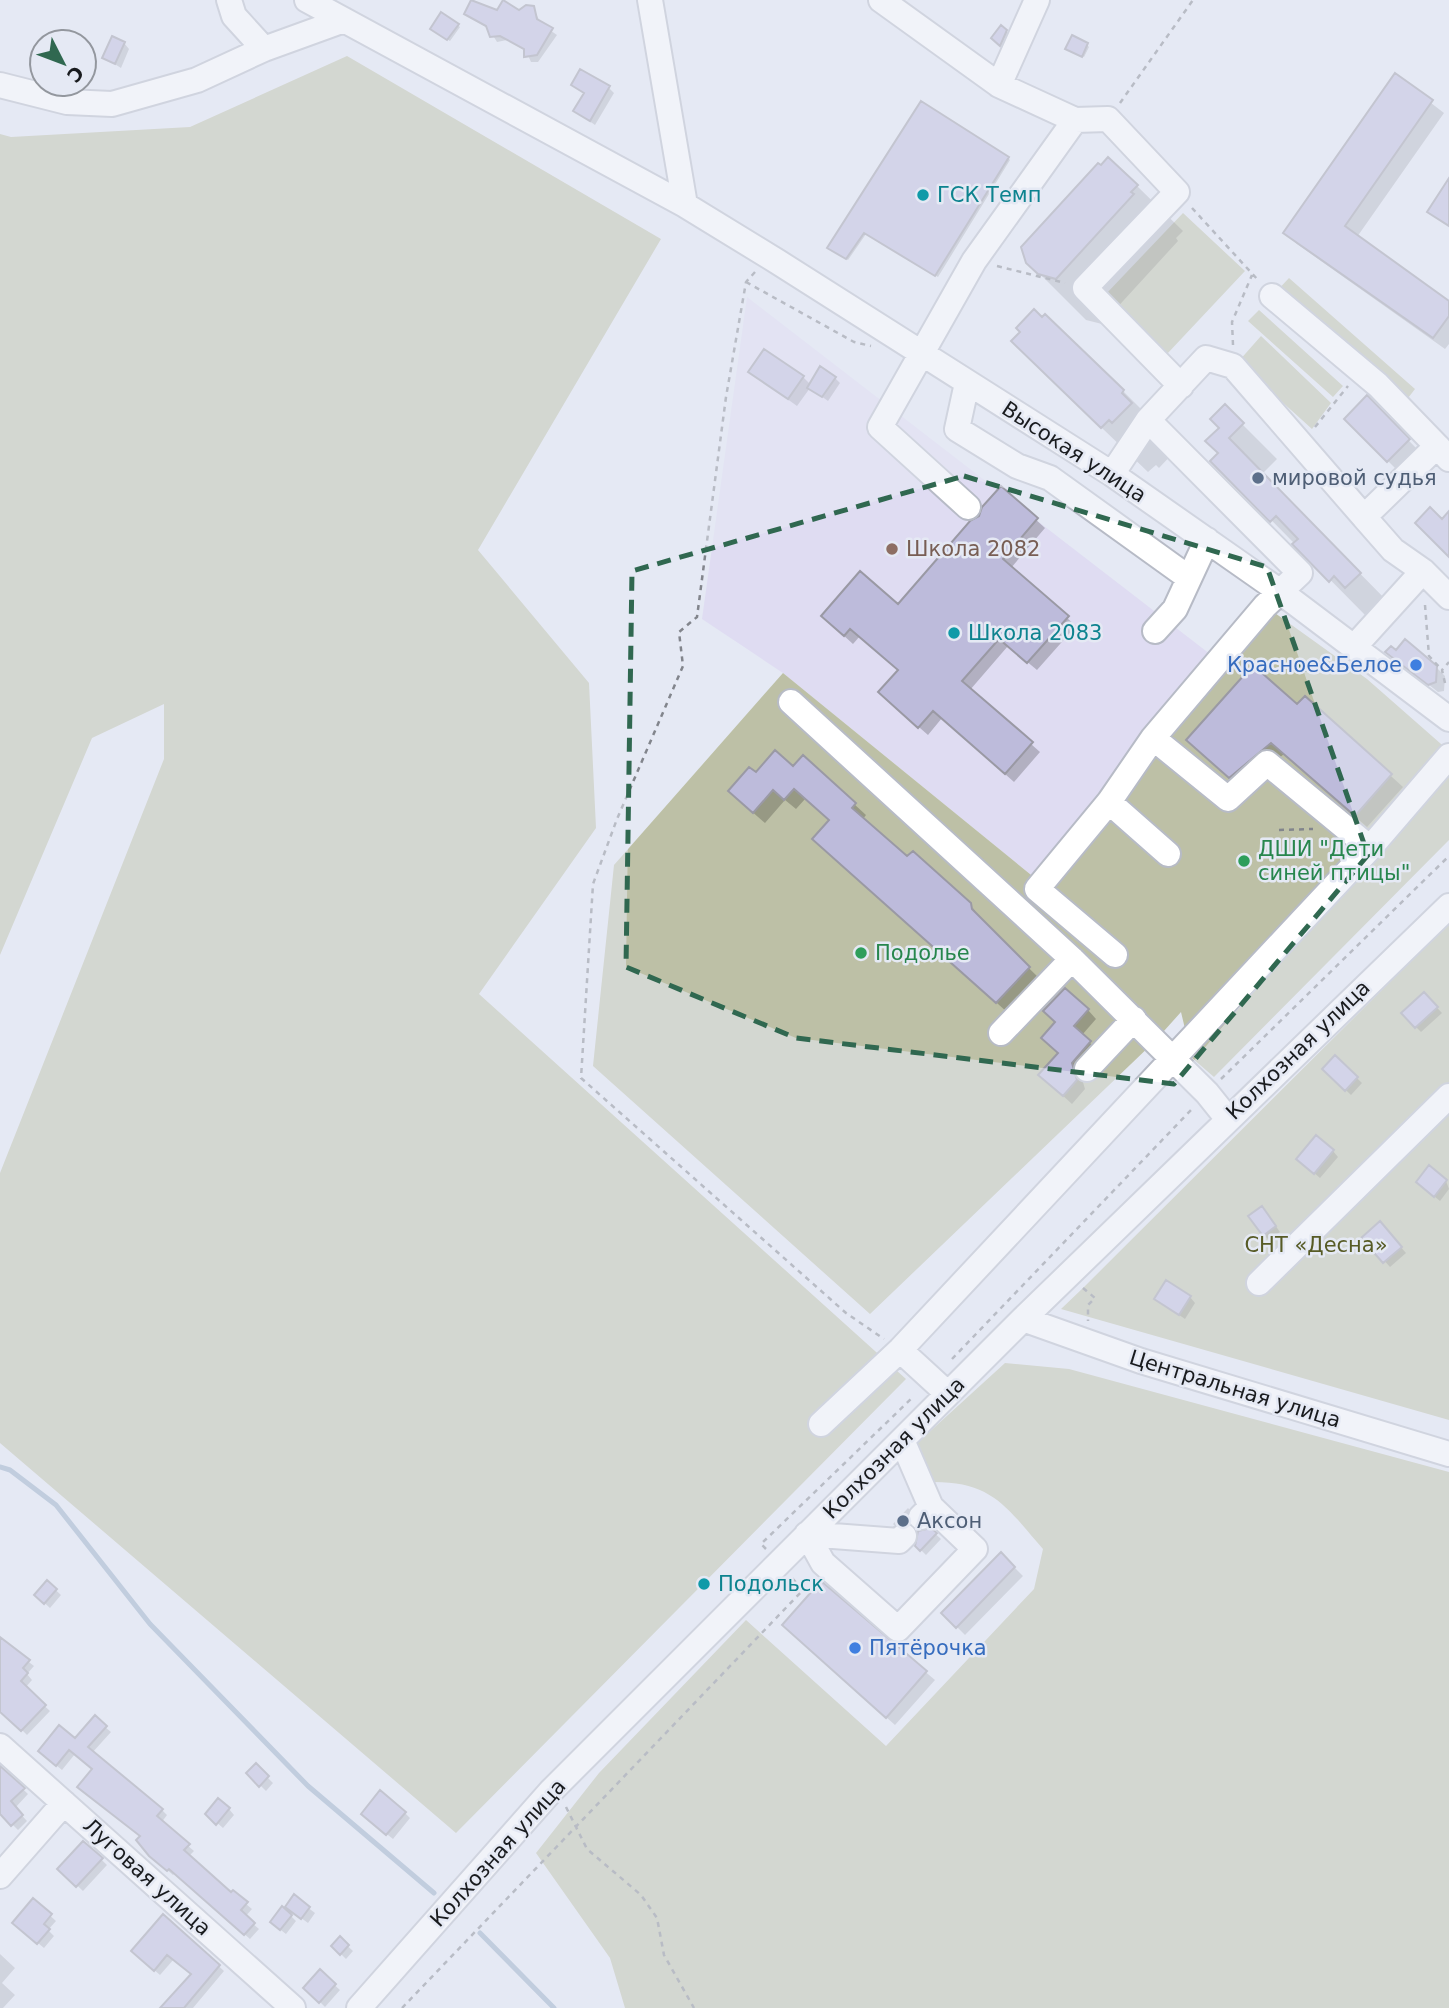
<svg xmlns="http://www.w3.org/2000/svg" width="1449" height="2008" font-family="'DejaVu Sans',sans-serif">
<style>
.education{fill:#dfdcf2}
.green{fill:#bdc0a6}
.shadow{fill:#0003}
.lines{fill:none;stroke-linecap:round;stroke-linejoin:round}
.stream{stroke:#94abc4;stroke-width:5}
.building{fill:#bdbbdb;stroke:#9a99a4;stroke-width:2}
.minor-casing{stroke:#b7bbc6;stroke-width:28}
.path{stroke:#82858c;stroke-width:2.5;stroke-dasharray:5 5;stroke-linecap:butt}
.minor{stroke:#fff;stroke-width:24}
.marked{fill:none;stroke:#306850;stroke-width:5;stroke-dasharray:14 9;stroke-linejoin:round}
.culture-dot{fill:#0f9aa8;stroke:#e5e9f4;stroke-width:2.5}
.service-dot{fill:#5c6f8a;stroke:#e5e9f4;stroke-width:2.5}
.education-dot{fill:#8d6e63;stroke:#e5e9f4;stroke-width:2.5}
.shop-dot{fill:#3f7fe0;stroke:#e5e9f4;stroke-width:2.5}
.leisure-dot{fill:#2e9e5b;stroke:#e5e9f4;stroke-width:2.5}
.labels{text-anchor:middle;stroke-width:5;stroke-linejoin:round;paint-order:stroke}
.culture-label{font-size:21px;fill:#0d838f;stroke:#e5e9f4;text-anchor:start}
.street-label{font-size:21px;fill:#191b1e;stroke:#e5e9f4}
.service-label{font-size:21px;fill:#4e5e75;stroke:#e5e9f4;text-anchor:start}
.education-label{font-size:21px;fill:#785e54;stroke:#e5e9f4;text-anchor:start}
.shop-label{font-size:21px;fill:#366cbe;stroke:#e5e9f4;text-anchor:end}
.leisure-label{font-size:21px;fill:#27864d;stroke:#e5e9f4;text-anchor:start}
.park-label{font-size:21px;fill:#575b26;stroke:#e5e9f4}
</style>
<rect width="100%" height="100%" fill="#e5e9f4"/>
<path class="education" d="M747,297l472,364 -95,97 15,17 -98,108 -258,-210 -81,-54z"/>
<path class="green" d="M347,56l314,183 -183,311 111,133 7,145 -117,166 427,385 -450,454 -456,-390v-270l164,-414v-55l-72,34 -92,217v-821l11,3 179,-10z
M1183,213l62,58 -78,83 -62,-59z
M1289,278l126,111 -10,13 -131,-108z
M1259,310l84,76 -10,11 -85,-76z
M1261,336l70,67 -19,26 -74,-67z
M1265,606l102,73 82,72v89l-235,237 -22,-19 -11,-46 -26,29 -285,273 -277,-248 21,-201 169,-192 258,210 98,-109 -15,-17 95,-96z
M1449,923v497l-388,-111 22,-21z
M1005,1363l64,6 380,103v536h-824l-15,-50 -74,-105 63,-80 147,-153 140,126 148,-157 9,-40c-36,-41 -50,-67 -109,-67l-19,-37z"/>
<path class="shadow" d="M473,0l25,13 21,-1 14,-4 8,16 16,11 -19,27h-7l-5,-11 -19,-11 -10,2 -8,-13 -23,-15z
M457,25l3,2 -10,14 -16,-10z
M1006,31l6,6 -6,13 -8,-7z
M124,43l5,6 -8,19 -16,-10z
M1087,45l2,2 -5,10 -14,-6z
M1396,76l48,37 -87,124 92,66v41l-4,5 -148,-105 -12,-11z
M573,85l36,3 5,5 -19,32 -20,-14 10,-17z
M1008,158l2,2 -72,117 -72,-43 -18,26 -17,-10z
M1137,186l46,45 -7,7 2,3 -76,83 -16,-4 -58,-58z
M750,372l53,5 8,8 24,-7 5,5 -12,18 -18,-13 -13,18z
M1059,387l64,4 46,46 7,13 -17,18 -3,-3 -8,7z
M1367,398l50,51 -21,20 -50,-50z
M1225,407l52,52 -15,15 133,135 -14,13 -11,-12 -5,5 -152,-154 7,-7z
M1001,488l44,40 -34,40 65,58 -39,44 -29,-24 -38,44 70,62 -26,30 -72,-64 -14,17 -39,-34 10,-30 -39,-35 -7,8 -21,-19 66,-19 83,-88z
M1388,652l48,15 9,9 -1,15 -6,1z
M1305,698l98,89 -36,40 -83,-73 -43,35 -41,-38 97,-44z
M803,757l63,58 -3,4 112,98 -2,-9 9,14 58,57 -32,34 -182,-164 5,-29 -25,-22 -10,11 -11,-9 -20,23 -24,-21 15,-27 37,-6z
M1424,994l18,19 -21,19 -18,-18z
M1088,1010l8,9 -14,16 16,16 -18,21 5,17 -13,15 -23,-21 11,-30 -3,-31z
M1335,1057l27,26 -11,12 -27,-26z
M1333,1151l5,6 -18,21 -16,-14z
M1446,1181l3,8 -9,12 -17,-14z
M1267,1214l13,18 -11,8 -5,-5z
M1385,1229l21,24 -16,14 -26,-29z
M1190,1297l5,6 -10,16 -29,-20z
M908,1508l6,7 -2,11 -14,3 -5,-5z
M931,1530l10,9 -15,16 -9,-9z
M1001,1554l22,22 -58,59 -22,-22z
M47,1582l14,13 -11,13 -14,-13z
M821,1584l114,96 -40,45 -103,-91z
M0,1640l34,26 -7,8 5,6 -7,8 25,23 -23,24 -27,-27z
M105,1727l6,5 -19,21 70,57 5,5 -6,8 33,28 -5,5 63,53 -7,8 14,12 -9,10 -75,-66 -2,2 -16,-14 -63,-91 -19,-16 -13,16 -17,-14z
M256,1766l17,17 -7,8 -18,-18z
M0,1768l28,26 -13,14 12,13 -9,9 -15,-15z
M229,1809l5,6 -11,13 -16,-14z
M405,1813l5,5 -17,21 -25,-20z
M84,1843l23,22 -24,26 -23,-22z
M294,1897l21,16 -7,10 -15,-11z
M33,1900l23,21 -8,9 6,6 -10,12 -24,-20z
M164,1916l60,55 -31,37h-31l30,-34 -18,-15 -14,16 -22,-19z
M291,1916l5,5 -10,13 -9,-7z
M340,1939l13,12 -7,8 -13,-13z
M0,1954l15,14 -13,15 13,12 -12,13h-3z
M320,1972l20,18 -15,17 -19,-19z"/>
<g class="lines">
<path class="stream" d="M0,1467l10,3 46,35 94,119 158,162 126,107
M480,1933l74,75"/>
</g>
<path class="building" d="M471,0l26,10 6,-10 16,10 7,-5 8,1 3,13 16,9 -16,27 -13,2v-8l-24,-13 -10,1 -4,-11 -22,-12z
M441,12l18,12 -12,16 -17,-11z
M1001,25l6,5 -7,16 -9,-8z
M1072,35l16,8 -6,14 -17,-8z
M112,36l13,6 -10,22 -13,-6z
M580,69l30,17 -20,35 -17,-10 11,-18 -13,-8z
M1395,73l38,27 -88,126 104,75v15l-16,22 -150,-105z
M921,101l88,56 -74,119 -71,-43 -18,26 -19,-11z
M1108,157l30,28 -7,7 3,2 -78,85 -18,-5 -12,-11 -5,-16 77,-84 3,2z
M1449,178v48l-22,-14z
M1034,309l8,8 3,-3 79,76 -2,3 10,10 -20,20 -3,-3 -8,8 -90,-87 9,-9 -4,-4z
M764,349l40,27 -16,23 -40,-27z
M820,366l16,11 -14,20 -15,-9z
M1367,395l43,44 -23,23 -43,-43z
M1225,404l19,19 -15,15 132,135 -16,15 -11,-12 -5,6 -37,-38 6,-5 -22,-23 -6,6 -60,-61 8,-8 -13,-12 14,-13 -9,-9z
M1001,486l37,32 -35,41 66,57 -42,47 -28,-24 -37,42 71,61 -28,32 -72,-63 -15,17 -40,-36 20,-22 -48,-41 -6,7 -23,-20 39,-45 38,33 72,-83 9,-5 3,-9z
M1430,507l12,12 7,-8v46l-34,-34z
M1405,639l32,27 -1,16 -8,3 -43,-33 6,-6 5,4z
M1253,665l44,39 8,-8 87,78 -37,42 -84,-73 -42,35 -43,-38z
M775,750l18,16 10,-11 53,48 -4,5 55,48 6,-5 58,52 1,6 58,58 -34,36 -184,-164 17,-19 -35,-31 -10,11 -11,-10 -20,23 -25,-22 21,-24 7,5z
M1065,988l24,21 -15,17 17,15 -19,22 5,17 -14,16 -25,-21 20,-22 -17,-15 14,-16 -12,-11z
M1424,992l14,15 -23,21 -14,-15z
M1335,1055l23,22 -13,14 -23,-22z
M1316,1135l18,15 -20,24 -18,-15z
M1429,1165l18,15 -13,17 -18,-15z
M1262,1206l14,20 -13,10 -15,-20z
M1380,1221l22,26 -19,16 -22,-25z
M1166,1280l25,16 -12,19 -25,-16z
M931,1528l6,5 -17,18 -5,-5 3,-15z
M1001,1552l14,15 -59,61 -15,-15z
M47,1580l10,9 -13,15 -10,-9z
M821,1581l106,90 -41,47 -104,-93z
M0,1637l30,23 -7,8 5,5 -7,8 25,24 -25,26 -21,-19z
M95,1715l12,11 -19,21 75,62 -6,7 33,28 -6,6 47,42 2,-2 15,12 -7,8 14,13 -11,12 -75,-66 -2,2 -18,-15 -13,-16 4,-4 -63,-49 15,-18 -23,-19 -13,16 -18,-15 21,-26 16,13z
M256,1763l13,13 -10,11 -13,-14z
M0,1766l25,22 -14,13 12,14 -12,11 -11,-12z
M380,1790l26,22 -20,23 -25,-21z
M218,1798l12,10 -14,17 -11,-11z
M83,1841l20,17 -27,29 -19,-18z
M294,1894l16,13 -9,12 -16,-12z
M33,1898l19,16 -8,10 6,5 -13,15 -25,-21z
M282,1906l10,9 -12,15 -10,-8z
M163,1914l57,51 -36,43h-24l31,-34 -24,-19 -13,16 -23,-20z
M340,1936l9,9 -9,10 -9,-9z
M320,1969l16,15 -17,19 -16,-15z"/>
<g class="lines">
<g class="minor-casing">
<path id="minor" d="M229,0l5,16 30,33
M307,0l378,205 93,57 334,212 170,119 167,126
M650,0l35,205
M881,0l118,85
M1037,0l-38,85 76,35
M0,85l67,17 45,2 85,-24 67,-31 80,-29
M1272,296l106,89 59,61
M967,383l-10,46 60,37 33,12 139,100
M1112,474l36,-54
M968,507l-88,-80 94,-166 101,-141 33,-1 69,73 -92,96 96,98
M1364,517l29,33 30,21 26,26
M1155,631l20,-22 32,-69
M1354,647l69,-76
M791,702l281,257 135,134 20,25
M1153,738l75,61 39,-36 103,85 79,-92
M1109,802l59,52
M1115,955l-78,-66 72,-87 44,-64 112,-132 35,-33 -152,-153 58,-62 27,8 131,151 73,-71 12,13
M1001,1033l71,-74
M1087,1069l47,-50
M1259,1283l190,-187
M1023,1319l118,42 308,93
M900,1350l48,44
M821,1424l79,-74 470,-502
M902,1440l29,67 -10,10
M807,1534l16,29 75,66 77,-80 -44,-42
M807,1534l92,7 5,-5
M0,1746l293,262
M0,1876l64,-73
M359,2008l192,-217 472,-472 426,-413"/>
</g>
<path class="path" d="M1120,103l73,-103
M1192,208l66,72
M997,266l68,17
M755,272l-9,10 -20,115 -29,220 -18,15 4,34 -66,153 -24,65 -12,194 265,235 38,26
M746,282l108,60 17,4
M1233,345l-1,-23 20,-47
M1315,427l33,-41
M1425,605l4,51 13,14
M1445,683l-3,-13 7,-8
M1279,830l34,-1
M1221,1079l228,-223
M1083,1288l12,10 -7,7v16
M952,1359l240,-250
M766,1549l-5,-5 151,-146
M566,1807l21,42 54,46 16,23 7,37 30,53
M402,2008l401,-418 -12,-13"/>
<use href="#minor" class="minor"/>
</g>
<path d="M0 0H1449V2008H0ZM964,476l303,91 101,288 -194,229 -378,-46 -170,-71 6,-396z" fill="#e5e9f4" fill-opacity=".55" fill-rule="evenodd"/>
<path class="marked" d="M964,476l303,91 101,288 -194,229 -378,-46 -170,-71 6,-396z"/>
<g class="culture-dot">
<circle cx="923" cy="195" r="7"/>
<circle cx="954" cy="633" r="7"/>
<circle cx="704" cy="1584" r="7"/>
</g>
<g class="service-dot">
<circle cx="1258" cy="478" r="7"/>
<circle cx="903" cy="1521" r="7"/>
</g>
<circle class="education-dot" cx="892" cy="549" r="7"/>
<g class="shop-dot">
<circle cx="1416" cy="665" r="7"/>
<circle cx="855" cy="1648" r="7"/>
</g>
<g class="leisure-dot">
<circle cx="1244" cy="861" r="7"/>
<circle cx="861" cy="953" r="7"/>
</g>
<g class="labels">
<g class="culture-label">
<text x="937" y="202">ГСК Темп</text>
<text x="968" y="640">Школа 2083</text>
<text x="718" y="1591">Подольск</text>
</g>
<g class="street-label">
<text transform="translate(1074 452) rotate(33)" y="7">Высокая улица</text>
<text transform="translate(1298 1050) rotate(-44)" y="7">Колхозная улица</text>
<text transform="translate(1235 1389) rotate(17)" y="7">Центральная улица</text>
<text transform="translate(894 1448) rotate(-45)" y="7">Колхозная улица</text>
<text transform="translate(498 1853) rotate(-48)" y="7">Колхозная улица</text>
<text transform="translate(147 1877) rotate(42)" y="7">Луговая улица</text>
</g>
<g class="service-label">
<text x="1272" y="485">мировой судья</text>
<text x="917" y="1528">Аксон</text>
</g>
<g class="education-label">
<text x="906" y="556">Школа 2082</text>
</g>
<g class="shop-label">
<text x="1402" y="672">Красное&amp;Белое</text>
<text x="869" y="1655" text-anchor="start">Пятёрочка</text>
</g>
<g class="leisure-label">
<text x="1258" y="856">ДШИ "Дети<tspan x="1258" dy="24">синей птицы"</tspan></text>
<text x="875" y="960">Подолье</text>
</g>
<g class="park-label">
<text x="1316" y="1252">СНТ «Десна»</text>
</g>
</g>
<g transform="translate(63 63) rotate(132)"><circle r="33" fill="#e5e9f4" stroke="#93979e" stroke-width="2"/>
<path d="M0-5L12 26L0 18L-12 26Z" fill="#306850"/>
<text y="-10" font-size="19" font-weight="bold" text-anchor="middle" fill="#191b1e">С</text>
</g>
</svg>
